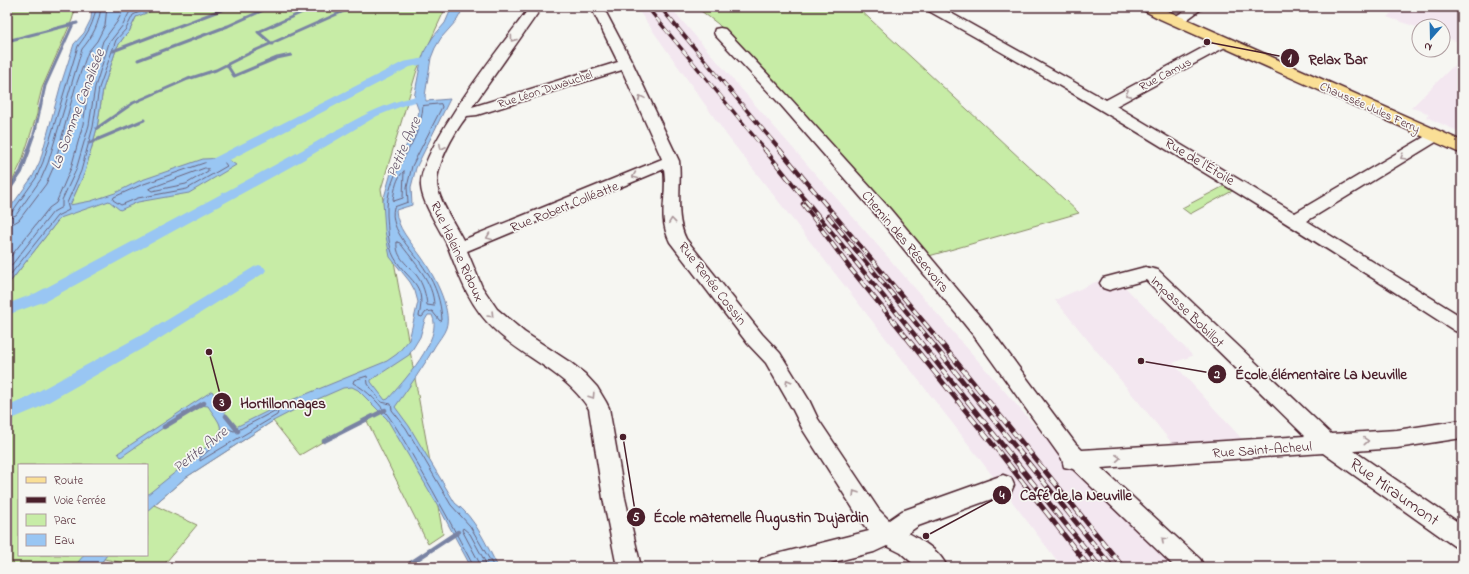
<svg xmlns="http://www.w3.org/2000/svg" width="1469" height="574" font-family="'Indie Flower',sans-serif">
<style>
.built{fill:#f3e7f0}
.green{fill:#c7eca6;stroke:#888668;fill-rule:evenodd}
.water{fill:#99c6f3;stroke:#7983a3;fill-rule:evenodd}
.lines{fill:none;stroke-linecap:round;stroke-linejoin:round}
.shore{stroke:#6a627b;stroke-width:1}
.stream-far2{stroke:#7983a3;stroke-width:3}
.stream-far1{stroke:#7983a3;stroke-width:4}
.stream{stroke:#7983a3;stroke-width:4.5}
.canal{fill:#99c6f3;fill-rule:evenodd}
.minor-casing{stroke:#4a1f2b;stroke-width:3}
.major-casing{stroke:#4a1f2b;stroke-width:3}
.minor{fill:#f6f6f2;fill-rule:evenodd}
.major{fill:#fadf96;fill-rule:evenodd}
.rail-far2-casing{stroke:#4a1f2b;stroke-width:3.5}
.rail-far1-casing{stroke:#4a1f2b;stroke-width:4.5}
.rail-casing{stroke:#4a1f2b;stroke-width:5}
.rail-far2{stroke:#f6f6f2;stroke-width:2.5;stroke-dasharray:7;stroke-linecap:butt}
.rail-far1{stroke:#f6f6f2;stroke-width:3;stroke-dasharray:8;stroke-linecap:butt}
.rail{stroke:#f6f6f2;stroke-width:3.5;stroke-dasharray:10;stroke-linecap:butt}
.oneway{stroke:#a99598}
.labels{text-anchor:middle;stroke-width:3.5;stroke-linejoin:round;paint-order:stroke}
.far-street-label{font-size:12px;fill:#4a1f2b;stroke:#f6f6f2}
.street-label{font-size:14px;fill:#4a1f2b;stroke:#f6f6f2}
.water-label{font-size:15px;font-style:italic;fill:#625167;stroke:#f6f6f2}
.near-street-label{font-size:17px;fill:#4a1f2b;stroke:#f6f6f2}
.leader{fill:none;stroke:#4a1f2b;stroke-width:1.5}
.callout-dot{fill:#4a1f2b;stroke:#f6f6f2;stroke-width:1.5}
.mark-label{font-size:12px;text-anchor:middle;font-weight:bold;fill:#fff}
.callout-label{font-size:15px;text-anchor:middle;font-weight:bold;fill:#4a1f2b;stroke:#f6f6f2;stroke-width:3.5;stroke-linejoin:round;paint-order:stroke}
</style>
<rect width="100%" height="100%" fill="#f6f6f2"/>
<filter id="ink" filterUnits="userSpaceOnUse"><feTurbulence type="fractalNoise" baseFrequency=".025" numOctaves="2"/><feDisplacementMap in="SourceGraphic" scale="8" xChannelSelector="R" yChannelSelector="G"/><feConvolveMatrix kernelMatrix="1 2 1 2 8 2 1 2 1" color-interpolation-filters="sRGB"/></filter>
<g filter="url(#ink)">
<path class="built" d="M636,7h34l398,457 109,103h-115l-109,-143 -225,-287z
M1398,7h64v36l-19,-6v-11h-24v2l-32,-11z
M1462,57v76l-36,-16 3,-2 -6,-4 -12,-3z
M1100,280l12,9 12,-3 67,68 1,2 -19,7 69,76 -70,4 -117,-143z"/>
<path class="green" d="M7,7h69l-4,13 -30,68 -4,16 -1,10 -15,47 -9,19 -6,9z
M141,7h305l-29,63 -36,119 62,345 -15,10 -62,-125 -42,22 -24,14 -27,-34 -88,57 -31,27 43,20 -35,42h-19l-39,-8 -6,8h-91v-281l63,-81 15,-33 12,-44 6,-39 14,-42 7,-10 5,-5zM19,465h128v90h-128z
M696,7h161l222,206 -150,43 -211,-232z
M1226,185l8,5 -44,24 -8,-6z"/>
<path class="water" d="M92,7h70l-26,10 -7,15 -5,5 -7,10 -14,42 -6,39 -12,44 -15,33 21,-4 24,-8 24,-12 64,-22 23,-1 10,7 -47,28 -51,9 -18,8 -11,-9 -49,17 -53,68v-74l26,-36 7,-15 21,-77 13,-40 10,-11 7,-14z
M452,7h12l-7,13 -16,18 -6,10 -4,10 -6,38 1,5 24,-2 -34,69 -5,19 1,18 -16,5c1,18 14,31 24,45 11,15 33,54 26,73 -2,6 -8,13 -11,18 -12,22 -26,41 -40,61l14,19 46,77c20,14 32,43 43,64h-27l-30,-56 -54,-92 -29,-29 -6,-3 -9,1 -41,18 -29,15 -88,57 -38,33v-16l66,-53c15,-15 4,-21 -5,-36l-9,-1 -7,3 -71,49 -3,-4 94,-62 20,34 4,2 46,-23 105,-43 10,-7 12,-14 9,-38 -3,-11 -5,-9 -20,-25 -5,-26 -2,-30 8,-28 20,-36 5,-14 3,-12 -5,-13 7,-37 4,-11 8,-13 12,-14zM428,315h4c12,23 -30,68 -44,84l-3,1 -14,-18v-2l38,-25 11,-18 5,-17z
M84,555h23l-9,12h-24z"/>
<g class="lines">
<path class="shore" d="M441,104l1,3 -30,59 -5,21 1,15 -14,5c-6,24 21,45 32,64 10,15 15,31 16,49l-2,1 -8,-10 -6,1 -4,5 -3,-1c8,-34 -11,-34 -25,-59 -6,-11 -6,-29 -7,-42 -2,-46 33,-66 36,-109z
M224,162l3,4 -40,23 -49,9 -17,7 -8,-5 1,-3 27,-12 63,-22z
M205,168h3v3l-22,13 -34,7 -3,-2z
M404,171l-1,27 -9,3 -1,-2c2,-10 3,-21 11,-28z
M7,213l5,-1 24,-34 7,-16 35,-116c10,-13 16,-23 18,-39
M7,218l9,-3 25,-36 7,-16 34,-114c11,-13 17,-25 19,-42
M7,224l7,-1 5,-3 27,-36 8,-18 21,-78 13,-36 9,-11 8,-16 2,-18
M397,242l3,1c13,18 34,39 34,63l-7,-1c-1,-10 -4,-21 -10,-29 -8,-11 -22,-18 -20,-34z
M7,261l42,-53 7,-5 15,-35 12,-44 6,-38 14,-45 14,-19 8,-15
M7,271l46,-59 9,-5v-7l14,-30 13,-45 6,-38 14,-44 14,-18 6,-12 7,-6
M7,279l50,-63 12,-6 -2,-7 14,-32 12,-44 6,-39 17,-48 10,-11 7,-14 18,-8
M275,411l3,1 -1,3 -77,46v-3l23,-20 3,-10 8,3 4,-1z
M474,567c-18,-34 -36,-68 -56,-102 -16,-27 -35,-67 -65,-82l1,-3 13,-4 1,8 13,18 10,2 1,6 14,18 45,77 19,21 24,41
M479,567v-5l-17,-32 1,-2 7,6 18,33"/>
<path class="stream-far2" d="M7,41l70,-18
M272,44l-14,-12 56,-25
M113,51l116,-44
M138,60l90,-34 42,-19
M227,65l7,11 43,-18 14,-3
M97,128l36,-25 55,-24 28,-9 38,-19 99,-44
M89,143l55,-23
M28,151l7,-20 10,-45 28,-62"/>
<path class="stream-far1" d="M7,192l14,-20 8,-22"/>
<path class="stream" d="M226,416l12,15
M164,427l40,-24
M324,441l61,-31
M405,567l53,-35"/>
<path class="canal" d="M425,58l5,3 -1,2 -19,4 -196,101h-8l-2,-3 2,-3 197,-100z
M421,95l5,3 -1,2 -18,4 -30,12 -74,44 -257,141 -39,14v-11l29,-11 32,-17c75,-40 150,-80 225,-121 45,-24 76,-49 128,-60z
M259,265l5,2 2,3 -2,3 -105,66 -121,69 -31,13v-14l19,-9 123,-67 105,-64z"/>
<g class="minor-casing">
<path id="minor" d="M530,7h12l-70,100 146,-45 -27,-55h12l30,57 46,97c3,26 -5,54 7,78l76,95 18,19 29,47 9,19 61,91 10,10 13,-9 101,-36 8,3 3,7 -3,7 -93,34 -10,7c14,7 33,19 39,34h-30l-16,-14 -14,-7 -13,6 -60,15h-57l4,-8 8,-3 100,-25 -6,-7 -60,-94 -10,-20 -27,-47 -18,-19 -78,-102c-13,-27 -2,-45 -6,-73l-197,82 15,36 15,22 27,23 47,31 14,11 12,13 9,15 3,6 16,90 16,69h-24l-14,-69 -14,-89c-23,-37 -64,-50 -94,-79 -25,-23 -35,-52 -47,-83 -7,-17 -26,-43 -27,-61 -3,-37 84,-145 109,-179zM622,70l40,89 -199,81c-8,-16 -20,-32 -25,-50 -6,-20 17,-59 29,-74l10,-1z
M925,7h15l166,93 113,-61h10l1,3 -1,3 -113,61 179,107 136,-80 5,-2 5,2 2,3 -2,3 -134,82 155,96v16l-7,-2c-173,-112 -348,-221 -528,-321z
M1190,7h14l-23,17h-8l-2,-3 2,-3z
M720,28l5,1 64,68 101,112 98,117 87,117 7,7 223,-14 -159,-156 -37,10 -6,-2 -3,-5 3,-5 42,-11 13,3 173,164 66,-4 65,-10v18l-65,10 -43,3 108,74v24l-8,-3 -131,-93 -222,15 99,91 4,8h-29l-102,-98 -9,-2 -2,-8 -88,-123 -96,-119 -99,-114 -64,-68 -1,-3 1,-3z"/>
</g>
<g class="major-casing">
<path id="major" d="M1140,7h19l303,134v13l-302,-135 -17,-9z"/>
</g>
<use href="#minor" class="minor"/>
<use href="#major" class="major"/>
<g class="rail-far2-casing">
<path id="rail-far2" d="M647,7l119,144
M660,7l121,144"/>
</g>
<g class="rail-far1-casing">
<path id="rail-far1" d="M765,150l153,189
M780,150l158,189
M803,204l47,64 58,71
M828,216l101,123"/>
</g>
<g class="rail-casing">
<path id="rail" d="M907,338l96,119 86,110
M917,338l183,229
M928,338l184,229
M937,338l186,229"/>
</g>
<use href="#rail-far2" class="rail-far2"/>
<use href="#rail-far1" class="rail-far1"/>
<use href="#rail" class="rail"/>
</g>
<defs><path id="oneway-chevron" d="M-2-3.5L2.5 0L-2 3.5" fill="none" stroke-width="1.6" stroke-linecap="round" stroke-linejoin="round"/></defs>
<g class="oneway">
<use href="#oneway-chevron" transform="translate(513 39) rotate(126)"/>
<use href="#oneway-chevron" transform="translate(1128 94) rotate(152)"/>
<use href="#oneway-chevron" transform="translate(641 98) rotate(-114)"/>
<use href="#oneway-chevron" transform="translate(442 147) rotate(117)"/>
<use href="#oneway-chevron" transform="translate(1403 157) rotate(149)"/>
<use href="#oneway-chevron" transform="translate(635 176) rotate(157)"/>
<use href="#oneway-chevron" transform="translate(672 221) rotate(-96)"/>
<use href="#oneway-chevron" transform="translate(489 237) rotate(158)"/>
<use href="#oneway-chevron" transform="translate(491 315) rotate(46)"/>
<use href="#oneway-chevron" transform="translate(788 382) rotate(-121)"/>
<use href="#oneway-chevron" transform="translate(592 396) rotate(57)"/>
<use href="#oneway-chevron" transform="translate(1366 441) rotate(-4)"/>
<use href="#oneway-chevron" transform="translate(1118 458) rotate(-4)"/>
<use href="#oneway-chevron" transform="translate(855 493) rotate(-122)"/>
<use href="#oneway-chevron" transform="translate(1164 540) rotate(-137)"/>
</g>
</g>
<g class="labels">
<g class="far-street-label">
<text transform="translate(1165 74) rotate(-28)" y="4">Rue Camus</text>
<text transform="translate(545 89) rotate(-18)" y="4">Rue Léon Duvauchel</text>
<text transform="translate(1370 107) rotate(24)" y="4">Chaussée Jules Ferry</text>
</g>
<g class="street-label">
<text transform="translate(1200 161) rotate(31)" y="5">Rue de l'Étoile</text>
<text transform="translate(564 206) rotate(-22)" y="5">Rue Robert Colléatte</text>
<text transform="translate(906 241) rotate(50)" y="5">Chemin des Réservoirs</text>
<text transform="translate(458 251) rotate(65)" y="5">Rue Haleine Ridoux</text>
<text transform="translate(713 283) rotate(52)" y="5">Rue Renée Cossin</text>
<text transform="translate(1188 311) rotate(44)" y="5">Impasse Bobillot</text>
<text transform="translate(1262 449) rotate(-4)" y="5">Rue Saint-Acheul</text>
</g>
<g class="water-label">
<text transform="translate(77 109) rotate(-69)" y="5">La Somme Canalisée</text>
<text transform="translate(403 147) rotate(-66)" y="5">Petite Avre</text>
<text transform="translate(200 449) rotate(-38)" y="5">Petite Avre</text>
</g>
<g class="near-street-label">
<text transform="translate(1395 491) rotate(35)" y="6">Rue Miraumont</text>
</g>
</g>
<path class="leader" d="M1207 42L1290 58M1141 361L1217 374M209 352L222 402M926 536L1002 495M623 437L636 517"/>
<g class="callout-dot">
<circle cx="1207" cy="42" r="4"/>
<circle cx="1141" cy="361" r="4"/>
<circle cx="209" cy="352" r="4"/>
<circle cx="926" cy="536" r="4"/>
<circle cx="623" cy="437" r="4"/>
<circle cx="1290" cy="58" r="10"/>
<circle cx="1217" cy="374" r="10"/>
<circle cx="222" cy="402" r="10"/>
<circle cx="1002" cy="495" r="10"/>
<circle cx="636" cy="517" r="10"/>
</g>
<g class="mark-label">
<text x="1290" y="62">1</text>
<text x="1217" y="378">2</text>
<text x="222" y="406">3</text>
<text x="1002" y="499">4</text>
<text x="636" y="521">5</text>
</g>
<g class="callout-label">
<text x="1338" y="64">Relax Bar</text>
<text x="1321" y="379">École élémentaire La Neuville</text>
<text x="283" y="408">Hortillonnages</text>
<text x="1076" y="500">Café de la Neuville</text>
<text x="761" y="522">École maternelle Augustin Dujardin</text>
</g>
<rect width="1469" height="574" fill="none" stroke="#f6f6f2" stroke-width="24"/>
<rect x="12" y="12" width="1445" height="550" fill="none" stroke="#4a1f2b" stroke-width="1.5" filter="url(#ink)"/>
<rect x="18" y="464" width="130" height="92" fill="#f6f6f2" stroke="#b1a0a2"/>
<rect x="26" y="477" width="20" height="6" fill="#fadf96" stroke="#b1a0a2"/>
<text x="54" y="484" font-size="12" fill="#4a1f2b">Route</text>
<rect x="26" y="497" width="20" height="6" fill="#4a1f2b" stroke="#b1a0a2"/>
<text x="54" y="504" font-size="12" fill="#4a1f2b">Voie ferrée</text>
<rect x="26" y="514" width="20" height="12" fill="#c7eca6" stroke="#b1a0a2"/>
<text x="54" y="524" font-size="12" fill="#4a1f2b">Parc</text>
<rect x="26" y="534" width="20" height="12" fill="#99c6f3" stroke="#b1a0a2"/>
<text x="54" y="544" font-size="12" fill="#4a1f2b">Eau</text>
<g transform="translate(1431 38) rotate(200)"><circle r="19" fill="#f6f6f2" stroke="#b1a0a2"/>
<path d="M0-3L7 15L0 10L-7 15Z" fill="#1f6fb2"/>
<text y="-6" font-size="11" font-weight="bold" text-anchor="middle" fill="#4a1f2b">N</text>
</g>
</svg>
